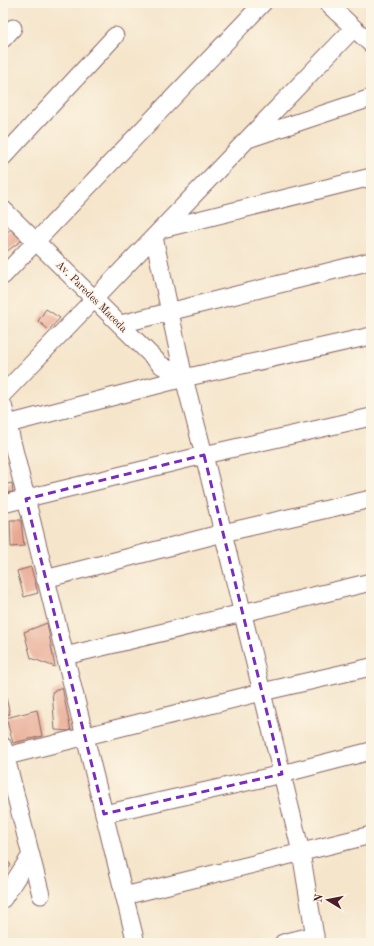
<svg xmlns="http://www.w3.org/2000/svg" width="374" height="946" font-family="'Old Standard TT',serif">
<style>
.building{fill:#e8a792}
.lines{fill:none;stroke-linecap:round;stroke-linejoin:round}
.street-casing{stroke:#866463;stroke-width:19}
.street{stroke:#fff;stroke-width:17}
.marked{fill:none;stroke:#7b2cbf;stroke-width:3;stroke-dasharray:8 5;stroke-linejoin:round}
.labels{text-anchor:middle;stroke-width:3;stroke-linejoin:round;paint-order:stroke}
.street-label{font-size:11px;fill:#4a1f2b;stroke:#fcf5e5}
</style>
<rect width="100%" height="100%" fill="#fcf5e5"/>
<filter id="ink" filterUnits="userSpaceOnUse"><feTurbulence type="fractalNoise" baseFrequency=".025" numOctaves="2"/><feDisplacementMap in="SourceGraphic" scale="8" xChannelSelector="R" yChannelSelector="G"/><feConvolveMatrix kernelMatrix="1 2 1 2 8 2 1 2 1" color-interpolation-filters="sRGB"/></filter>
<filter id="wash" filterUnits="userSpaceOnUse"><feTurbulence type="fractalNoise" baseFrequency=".012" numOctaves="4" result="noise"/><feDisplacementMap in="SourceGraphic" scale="16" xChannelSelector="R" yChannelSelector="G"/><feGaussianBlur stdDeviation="0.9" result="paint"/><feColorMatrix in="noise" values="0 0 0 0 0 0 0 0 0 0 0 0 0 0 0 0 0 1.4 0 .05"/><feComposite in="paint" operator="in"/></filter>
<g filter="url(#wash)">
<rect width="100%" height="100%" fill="#f5e5cb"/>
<g id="blocks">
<path class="building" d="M13,227l12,11 -19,14 -3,-2v-14z
M46,309l14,9 -11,12 -11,-9z
M12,483l1,9 -10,1v-8z
M10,520h11l3,26 -13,1z
M31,567l7,26 -14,4 -7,-26z
M47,623l8,44 -24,-9 -7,-26z
M3,686l7,28 -5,1 -2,-6z
M62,687l9,44 -16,-1 -3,-38z
M37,710l5,26 -29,7 -7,-25z
M3,858l8,7 -5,7 -3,-3z"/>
</g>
</g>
<g filter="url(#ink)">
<use href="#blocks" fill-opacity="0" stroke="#866463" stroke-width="1"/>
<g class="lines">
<g class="street-casing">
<path id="street" d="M327,3l44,41
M3,39l10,-11
M248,139l123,-41
M3,157l112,-121
M3,209l158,156 23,13
M162,229l209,-52
M154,237l30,141 20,77 97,397 15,91
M3,276l260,-273
M121,324l250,-63
M3,394l351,-366
M3,405l133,538
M8,424l176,-46 187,-42
M3,504l201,-49 167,-38
M45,579l178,-46 148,-34
M65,656l306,-74
M3,746l38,149
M3,757l259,-65 109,-25
M104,814l178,-40 89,-23
M124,896l247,-61
M3,899l28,-44
M283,943l32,-8"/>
</g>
<use href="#street" class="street"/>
</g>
</g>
<path class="marked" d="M204,455l78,319 -178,40 -78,-315z"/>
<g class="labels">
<g class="street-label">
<text transform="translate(92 296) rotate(45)" y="4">Av. Paredes Maceda</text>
</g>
</g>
<rect width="374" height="946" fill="none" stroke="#fcf5e5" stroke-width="16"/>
<g transform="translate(328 900) rotate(280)" stroke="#fcf5e5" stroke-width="3" paint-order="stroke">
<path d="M0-3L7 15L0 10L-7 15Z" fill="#4a1f2b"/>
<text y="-6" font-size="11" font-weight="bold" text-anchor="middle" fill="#4a1f2b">N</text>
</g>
</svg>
